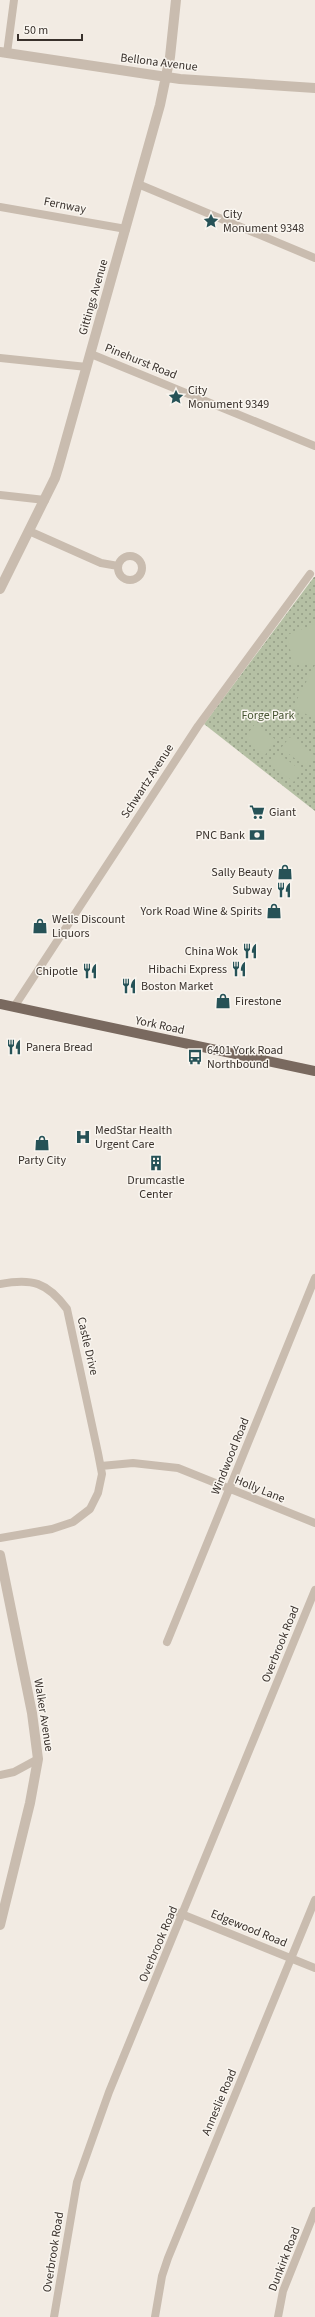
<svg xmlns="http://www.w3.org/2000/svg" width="315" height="2317" font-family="'Source Sans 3',sans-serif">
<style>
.park{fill:url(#park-dots)}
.pitch{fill:#b5c0a4}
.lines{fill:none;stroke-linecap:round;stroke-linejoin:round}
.minor{stroke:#c9bcaf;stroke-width:8}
.tertiary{stroke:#c9bcaf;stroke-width:10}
.primary{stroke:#79695f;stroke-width:10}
.labels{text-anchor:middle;stroke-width:3;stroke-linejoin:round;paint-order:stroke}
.street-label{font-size:12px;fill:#39312c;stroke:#f9f5ef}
.poi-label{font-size:12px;fill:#39312c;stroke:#f9f5ef;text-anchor:start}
.park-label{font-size:12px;fill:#475532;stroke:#f9f5ef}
</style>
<defs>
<pattern id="park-dots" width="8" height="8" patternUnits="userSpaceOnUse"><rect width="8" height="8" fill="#b5c0a4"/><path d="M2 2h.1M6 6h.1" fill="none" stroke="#949d86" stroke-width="1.8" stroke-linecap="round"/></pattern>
</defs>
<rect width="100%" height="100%" fill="#f2ebe3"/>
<path class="park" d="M314,577h1v234l-111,-87z"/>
<path class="pitch" d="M315,624v39l-3,2 -19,-2 -6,-28z
M315,665v54l-22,-12z
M255,724l21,16 -11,15 -21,-16z
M290,737l24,18 -9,11 -24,-18z
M278,753l24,18 -8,11 -25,-18z"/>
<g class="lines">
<path class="minor" d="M7,53l7,-53
M138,184l177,74
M0,207l126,22
M91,354l224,92
M0,358l87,9
M0,495l45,5
M29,531l72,32 17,3
M118 568a12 12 0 1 1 24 0a12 12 0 1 1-24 0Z
M14,1007l184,-281 112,-152
M0,1284c32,-6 47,-2 67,25l31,144 4,21 -4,19 -8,16 -17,13 -21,7 -52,9
M101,1466l32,-3 45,5 137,55
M167,1642l148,-364
M0,1775l14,-3 24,-13
M174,1911l141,57
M54,2317l23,-135 32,-90 206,-502
M155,2317l7,-41 6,-18 147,-358
M278,2317l5,-26 32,-80"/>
<path class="tertiary" d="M0,52l180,27 135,9
M0,589l55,-111 4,-13 101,-360 10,-48 6,-57
M0,1555l32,158 6,46 -8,44 -30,122"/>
<path class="primary" d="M0,1004l315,67"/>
</g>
<defs>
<g id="sight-bare" transform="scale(1.2)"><path d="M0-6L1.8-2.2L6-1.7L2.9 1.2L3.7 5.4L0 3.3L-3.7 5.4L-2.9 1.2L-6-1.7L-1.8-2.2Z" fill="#265257" stroke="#f9f5ef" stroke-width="2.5" paint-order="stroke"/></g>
<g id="supermarket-bare" transform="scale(1.2)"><path d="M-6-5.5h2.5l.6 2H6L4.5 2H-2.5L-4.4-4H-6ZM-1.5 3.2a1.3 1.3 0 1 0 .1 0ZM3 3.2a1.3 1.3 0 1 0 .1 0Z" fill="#265257" stroke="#f9f5ef" stroke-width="2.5" paint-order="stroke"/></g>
<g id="bank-bare" transform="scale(1.2)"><path d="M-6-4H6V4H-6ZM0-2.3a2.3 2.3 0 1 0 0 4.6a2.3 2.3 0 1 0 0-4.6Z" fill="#265257" stroke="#f9f5ef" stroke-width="2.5" paint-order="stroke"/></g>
<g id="shop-bare" transform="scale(1.2)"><path d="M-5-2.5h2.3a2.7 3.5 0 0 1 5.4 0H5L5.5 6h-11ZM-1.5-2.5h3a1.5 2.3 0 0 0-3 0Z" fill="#265257" stroke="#f9f5ef" stroke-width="2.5" paint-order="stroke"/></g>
<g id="restaurant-bare" transform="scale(1.2)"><path d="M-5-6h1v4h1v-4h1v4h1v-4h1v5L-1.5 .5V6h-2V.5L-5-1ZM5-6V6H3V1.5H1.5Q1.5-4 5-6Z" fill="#265257" stroke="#f9f5ef" stroke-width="2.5" paint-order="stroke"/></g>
<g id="bus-bare" transform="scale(1.2)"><path d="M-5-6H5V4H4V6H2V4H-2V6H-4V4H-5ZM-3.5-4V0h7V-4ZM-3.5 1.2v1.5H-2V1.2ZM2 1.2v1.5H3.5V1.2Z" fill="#265257" stroke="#f9f5ef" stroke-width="2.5" paint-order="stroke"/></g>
<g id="hospital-bare" transform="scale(1.2)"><path d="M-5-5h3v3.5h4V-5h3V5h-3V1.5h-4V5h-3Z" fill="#265257" stroke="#f9f5ef" stroke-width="2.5" paint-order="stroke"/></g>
<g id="building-bare" transform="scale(1.2)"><path d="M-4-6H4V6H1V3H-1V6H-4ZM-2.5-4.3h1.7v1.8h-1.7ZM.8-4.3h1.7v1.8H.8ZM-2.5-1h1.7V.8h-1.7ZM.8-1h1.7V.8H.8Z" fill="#265257" stroke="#f9f5ef" stroke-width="2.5" paint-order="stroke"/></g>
</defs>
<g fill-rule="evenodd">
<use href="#sight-bare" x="211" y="221"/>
<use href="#sight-bare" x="176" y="397"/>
<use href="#supermarket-bare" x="257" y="812"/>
<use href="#bank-bare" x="257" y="835"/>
<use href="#shop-bare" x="285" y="872"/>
<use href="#restaurant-bare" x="284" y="890"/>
<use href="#shop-bare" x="274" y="911"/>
<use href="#shop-bare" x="40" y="926"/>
<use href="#restaurant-bare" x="250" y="951"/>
<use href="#restaurant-bare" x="239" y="969"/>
<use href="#restaurant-bare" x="90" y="971"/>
<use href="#restaurant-bare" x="129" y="986"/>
<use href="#shop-bare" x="223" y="1001"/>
<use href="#restaurant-bare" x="14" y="1047"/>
<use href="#bus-bare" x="195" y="1057"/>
<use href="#hospital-bare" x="83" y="1137"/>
<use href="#shop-bare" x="42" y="1143"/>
<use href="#building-bare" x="156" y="1163"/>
</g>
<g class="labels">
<g class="street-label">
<text transform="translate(159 62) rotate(7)" y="4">Bellona Avenue</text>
<text transform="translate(65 205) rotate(11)" y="4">Fernway</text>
<text transform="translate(93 297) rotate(-74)" y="4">Gittings Avenue</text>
<text transform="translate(141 361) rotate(22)" y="4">Pinehurst Road</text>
<text transform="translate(147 781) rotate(-57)" y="4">Schwartz Avenue</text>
<text transform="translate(160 1025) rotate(12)" y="4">York Road</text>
<text transform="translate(88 1346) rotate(77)" y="4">Castle Drive</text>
<text transform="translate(230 1456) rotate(-68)" y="4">Windwood Road</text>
<text transform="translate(260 1489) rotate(22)" y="4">Holly Lane</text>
<text transform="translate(280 1644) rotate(-68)" y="4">Overbrook Road</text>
<text transform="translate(44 1715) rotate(81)" y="4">Walker Avenue</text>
<text transform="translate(249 1928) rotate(22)" y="4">Edgewood Road</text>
<text transform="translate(158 1944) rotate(-67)" y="4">Overbrook Road</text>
<text transform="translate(219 2102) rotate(-67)" y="4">Anneslie Road</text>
<text transform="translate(53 2252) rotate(-81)" y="4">Overbrook Road</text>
<text transform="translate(284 2259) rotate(-69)" y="4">Dunkirk Road</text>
</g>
<g class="poi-label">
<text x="223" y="218">City<tspan x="223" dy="14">Monument 9348</tspan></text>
<text x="188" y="394">City<tspan x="188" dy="14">Monument 9349</tspan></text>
<text x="269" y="816">Giant</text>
<text x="245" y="839" text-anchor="end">PNC Bank</text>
<text x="273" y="876" text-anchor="end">Sally Beauty</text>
<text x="272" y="894" text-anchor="end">Subway</text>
<text x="262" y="915" text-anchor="end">York Road Wine &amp; Spirits</text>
<text x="52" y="923">Wells Discount<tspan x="52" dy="14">Liquors</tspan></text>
<text x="238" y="955" text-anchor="end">China Wok</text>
<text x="227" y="973" text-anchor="end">Hibachi Express</text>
<text x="78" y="975" text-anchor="end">Chipotle</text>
<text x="141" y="990">Boston Market</text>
<text x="235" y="1005">Firestone</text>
<text x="26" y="1051">Panera Bread</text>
<text x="207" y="1054">6401 York Road<tspan x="207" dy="14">Northbound</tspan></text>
<text x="95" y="1134">MedStar Health<tspan x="95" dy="14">Urgent Care</tspan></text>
<text x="42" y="1164" text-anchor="middle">Party City</text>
<text x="156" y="1184" text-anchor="middle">Drumcastle<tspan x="156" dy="14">Center</tspan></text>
</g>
<g class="park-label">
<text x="268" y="719">Forge Park</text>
</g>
</g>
<path d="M18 34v6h64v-6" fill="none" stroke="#39312c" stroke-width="2"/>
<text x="24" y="34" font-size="12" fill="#39312c" stroke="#f9f5ef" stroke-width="3" paint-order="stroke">50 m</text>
</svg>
